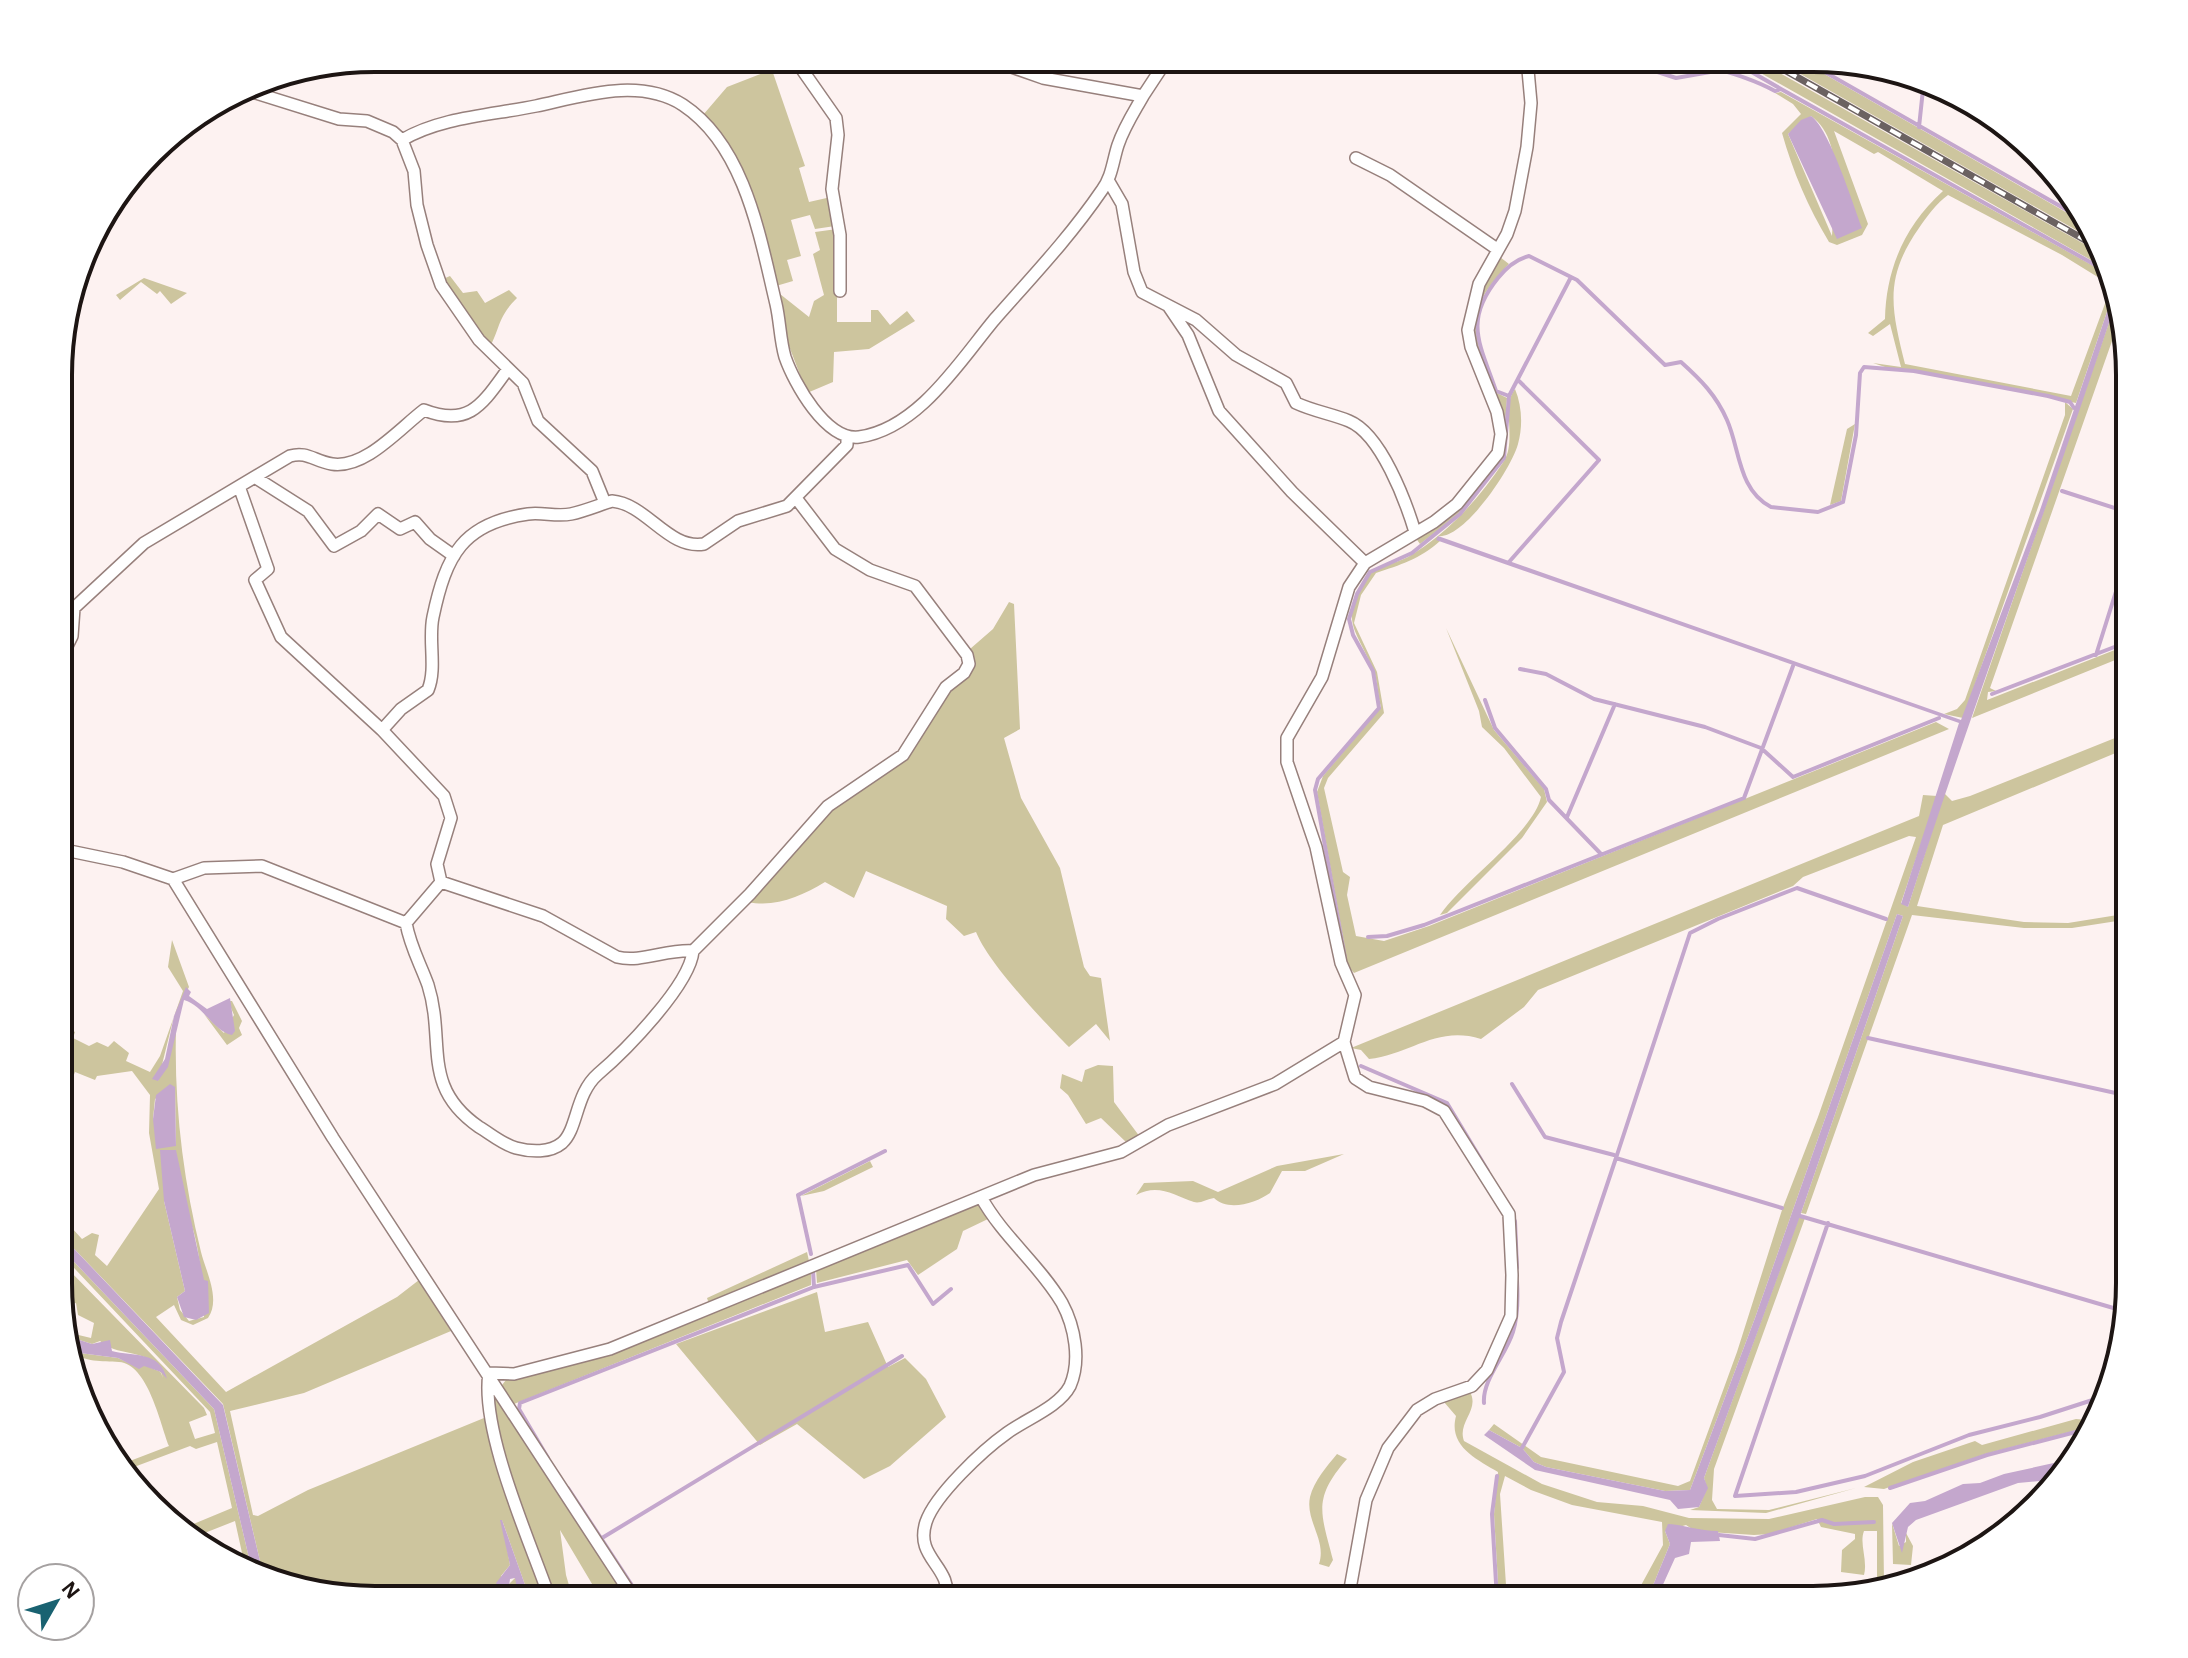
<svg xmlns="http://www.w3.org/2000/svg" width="2188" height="1658" font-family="'Alegreya Sans',sans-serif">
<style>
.green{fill:#cdc59e;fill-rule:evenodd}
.water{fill:#c4a7cd}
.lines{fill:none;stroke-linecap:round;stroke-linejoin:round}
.stream{stroke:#c4a7cd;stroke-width:4}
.minor-casing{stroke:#97807c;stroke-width:14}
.minor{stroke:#fff;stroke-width:11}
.rail-casing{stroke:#6b6261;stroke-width:7}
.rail{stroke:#fff;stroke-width:4;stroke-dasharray:12;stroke-linecap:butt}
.rim{fill:none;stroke:#1d1513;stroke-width:4}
</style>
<rect width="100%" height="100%" fill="#fdf2f1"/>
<path class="green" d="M753,58l38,1 -19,11 33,96 -6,2 10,34 22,-5 4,29 -20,3 -5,-14 -19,5 10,36 -14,4 6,21 -17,5c-17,-62 -25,-126 -73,-171l24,-28 36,-14z
M1736,59h19l347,195 3,14z
M1774,59h24l292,167 9,17z
M1781,92l325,181 3,11 -47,-29 -114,-60c-11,8 -21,21 -29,33 -35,50 -28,80 -14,136l166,32 39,-106 2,7 -36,106 -162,-33h-20l-21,-7 28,4 -11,-43 -17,12 -5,-3 17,-14c1,-50 20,-94 58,-128l-65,-39 -4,2 -40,-23 34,93 -6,11 -25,10 -8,-3c-21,-35 -36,-70 -47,-109l19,-19 -8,-10 -18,-11zM1811,116c34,24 23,84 21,120l-44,-102z
M837,229v93h34v-12h7l12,15 17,-14 8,10 -46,28 -35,3 -1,30 -26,11 -18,-47 -9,-52 29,23 5,-16 10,-6 -11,-41 7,-4 -5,-18z
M1496,254l13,10c-48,49 -35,68 -14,128l12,6 -4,60 -44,56 -39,30 -5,-7 14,-8 73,-82 -28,-98 -2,-33z
M450,276l13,17 14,-2 8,12 24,-13 8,8c-19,19 -16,27 -27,49l-47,-68z
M144,278l43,15 -16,11 -11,-13 -3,3 -16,-12 -21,18 -4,-5z
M2114,308l4,16 -128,364 6,3 -8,1 -1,8 143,-56v10l-158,64z
M1515,389c7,17 8,37 3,55 -7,26 -55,96 -80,92l2,5c-20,18 -40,24 -64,32l-15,22 -7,28 23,49 7,41 -56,65 -4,10 19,84 7,5 -3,18 9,41 28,5 45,-15 507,-204 13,7 -595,244 -6,-7 -31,-174 6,-16 58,-69c-4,-12 -3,-27 -8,-38 -18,-42 -35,-49 -4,-95 11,-9 26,-10 39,-17 38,-22 72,-59 96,-96 13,-21 -3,-55 11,-72z
M2065,402l8,7 -110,309 -19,-4 13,-5 8,-9 100,-285z
M1855,424l-14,77 -11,4 17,-76z
M1009,602l5,2 6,125 -16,9 17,60 39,70 24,99 6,9 11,2 9,63 -14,-17 -27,23c-26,-26 -80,-83 -93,-115l-12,4 -18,-17 1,-13 -81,-35 -12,27 -29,-16c-23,14 -50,26 -77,20l84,-96 75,-50 63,-100v-7l23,-20z
M1446,628l48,102 50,59 3,13 -25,36 -75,75 -7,2c24,-35 93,-82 101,-118l-37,-49 -22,-21 -3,-16z
M2130,732v15l-187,78 -26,81 107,16 44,1 62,-10v6l-58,9h-48l-112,-13 -106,299 -5,-1 102,-297 -6,-2 -142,404 -65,172 -25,1 -119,-24 -12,-5 -12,-14 -33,-18 5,-6 47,33 137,29 12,-5 47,-129 45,-142 36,-93 98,-280 -7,-1 -106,41 -10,9 -255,104 -14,17 -43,32c-45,-14 -71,16 -112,20l-8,-9 -10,-2 568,-232 4,-21 14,1 -36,107 7,4 36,-114 8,8 18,-5z
M172,940l17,47 -15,29 -16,65 18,-52c-2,76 7,150 25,223 5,20 20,47 7,66l-15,7 -12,-5 -7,-15 -18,12 70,75 171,-95 22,-17 32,51 -147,62 -74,18 23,104 5,1 50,-26 176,-72 61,181h-15l-28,-79 8,45 -9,11 7,9 8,-8 3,22h-164l-91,-21 -41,-174 -164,-171v-19l23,25 10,-6 7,2 -4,20 12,11 52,-77 -10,-56 1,-38 -18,-24 -35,5 -2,4 -20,-8 -9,23 -7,-5v-68l16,10 -2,6 16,8 8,-4 11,5 6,-6 15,12 -3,8 24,11 10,-16 23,-65 -15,-24zM175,1087l1,59 -23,-27 2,-20zM164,1201c7,5 17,9 22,15 13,12 18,81 18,101l-15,4 -9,-11 -3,-13 8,-6z
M228,1001h4l10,20 -3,7 3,7 -15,10 -23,-31 20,19 10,-18z
M1098,1065l15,1 1,36 26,35 -13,6 -26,-25 -15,6 -18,-29 -8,-7 2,-14 20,8 3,-12z
M1344,1154l-39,17h-23l-12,22c-14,10 -42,19 -56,5 -7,1 -14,6 -20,4 -20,-7 -36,-19 -58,-7l8,-12 49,-2 25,11 59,-26z
M870,1161l3,6 -49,24 -23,5z
M978,1203l10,16 -25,12 -6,18 -39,26 -11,-15 -90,23 -1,-14z
M1799,1217l6,1 -91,251 -2,31 5,9 52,1 87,-22 -90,25 -76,-3 9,-3 8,-19 -3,-10z
M59,1246l155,163 39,166 -7,-4 -11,-50 -43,17 -13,-8 53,-22 -15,-66 -21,7 -6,-3 -64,24 -4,-6 47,-18c-9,-23 -21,-82 -50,-84 -17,-1 -35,0 -47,-10l46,6 21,10 5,-3 17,7 2,6c-11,-33 -41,-18 -63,-37l-8,3 -25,-8 -1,-4 25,6 3,-15 -16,-8 -2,-12 -10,3 -7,-2v-35l7,-2 138,141 3,7 -18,7 6,17 20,-6 -5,-21 -151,-160z
M807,1252l2,9 -100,43 -2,-6z
M811,1270v15l-297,119 -12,-19 4,-5c107,-22 204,-68 305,-110z
M817,1292l8,40 43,-10 20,45 17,-9 21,21 20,38 -56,49 -26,13 -67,-55 -37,21 -84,-101z
M1470,1392c10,18 -13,30 -6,49l78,43 55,18 46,4 46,12 80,1 96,-22h13l5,8 1,78 -7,2v-54h-13c-5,13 4,29 0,44l-23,-3 1,-22 13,-11v-5l-34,-7 -4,-8 -47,15 -16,1 -59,-4 -9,-6 -21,6 5,13 -23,56h-14l30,-55 -1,-23 -90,-17 -41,-15 -26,-14 -5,18 7,106h-8l-5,-86 4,-42c-22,-13 -50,-26 -42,-56l-12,-14z
M497,1395l131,204h-27l-41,-69 6,45 7,24h-19l-59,-173 -2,-30z
M2100,1414l-7,12 -108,28 -101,35 -20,-2 49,-25 62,-21 7,4 94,-26 12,1z
M1337,1454l10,5c-35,40 -26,54 -14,101l-4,7 -10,-3c8,-24 -14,-43 -9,-67 4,-16 17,-31 27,-43z
M1892,1523l7,23 7,-4v-9l7,13 -2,19 -18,-1z"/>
<path class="water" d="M1811,116c18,12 42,88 51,112l-25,11 -49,-105 13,-14z
M2112,297l2,11c-66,200 -142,398 -206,599l-7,-3 58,-181 -523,-183 2,-4 523,184 79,-210z
M1897,914l6,2 -103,300 -96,262 4,10 -9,19 -21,2 -8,-9 -135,-30 -51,-35 5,-5 33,18 12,14 12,5 119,24 25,-1 65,-172z
M186,987l5,5 -2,4 18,13 23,-11 5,33 -3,4c-19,-4 -28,-29 -48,-35l-16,67 -10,14 -6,-2 13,-20 9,-43z
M170,1084l5,3 1,59 -20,3 -3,-30 3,-24z
M160,1150h16l28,130 4,1 1,32 -13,7 -12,-3 -7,-20 8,-6 -21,-90z
M59,1233l164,172 41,173 -11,-3 -39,-166 -155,-163z
M67,1336l25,8 18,-4 2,11c21,6 48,-1 55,28l-6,-7 -17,-6 -5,3 -21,-11 -46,-6z
M2072,1459l-12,20 -42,4 -102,37 -8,7 -6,26 -10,-30 18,-20 15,-2 38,-17 17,-1 24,-9z
M500,1520h2l28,79h-11l-4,-21 -5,1 -2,14 -7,-2 -5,-8 14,-18z
M1668,1524c18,1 31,7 50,7l2,10 -29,1 -2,12 -14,4 -19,42h-9l23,-56 -5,-13z"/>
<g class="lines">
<path class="stream" d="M1618,59l58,19 40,-7
M1685,59c31,11 61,16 90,32l6,-2 325,182
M1729,59l52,30
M1802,59l286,163
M1919,127l5,-47
M1509,396l-13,-5c-16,-47 -33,-70 2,-113 8,-10 19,-19 31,-22l48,24 88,85 16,-3c20,18 35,33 46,58 13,29 11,70 44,87l47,5 25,-10 13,-67 4,-62 4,-6 50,4 134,25 22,6 4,6
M2062,491l68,22
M1509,562l90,-102 -80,-79
M2096,655l34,-108
M1520,669l26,5 48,25 111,28 56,21 32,29 146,-59
M1992,694l138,-53
M1485,700l10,28 51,61 3,11 52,54
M1567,817l48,-113
M1368,937l19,-1 37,-11 320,-127 49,-132
M1345,958l-30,-168 3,-11 61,-71 -6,-37 -20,-36 -4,-16 8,-25 13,-22 42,-19 48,-39 44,-56 5,-62 61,-117
M1868,1038l261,58
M1361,1066l86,37 41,68
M1512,1084l33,53 69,18
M1782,1208l-166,-50 74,-225 28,-14 79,-31 89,31
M1800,1216l327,96
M1515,1221l2,47
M1828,1223l-93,273 61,-4 69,-16 104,-41 71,-18 68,-22
M811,1254l-13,-59 87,-44
M813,1271l1,16
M1484,1403c-2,-23 22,-48 29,-71 5,-16 5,-34 4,-51
M1522,1448l42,-76 -7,-34 4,-16 55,-164
M548,1458l-29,-49 1,-6 294,-116 94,-22 25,39 18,-15
M1497,1476l-5,38 5,86
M568,1488l73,111
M1890,1488l97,-33 104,-27
M1719,1535l36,4 67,-19 12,4 40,-2
M602,1538l300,-182"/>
<g class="minor-casing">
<path id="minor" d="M794,58l42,60 2,17 -6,54 8,46v56
M986,58l57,20 100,18 25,-38
M246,90l93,29 28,2 26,11 9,8 12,31 3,34 10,40 14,40 38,55 44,43 15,38 54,50 13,32
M402,140c39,-23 90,-25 134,-34 47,-10 103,-29 147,-1 62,41 77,132 93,199 4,17 4,36 9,53 9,26 41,84 74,80 59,-8 101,-76 135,-117 37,-42 76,-83 108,-130 10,-13 11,-30 16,-45 6,-18 16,-33 25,-49
M1356,158l34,17 107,74
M1108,180l14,24 12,68 8,20 54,28 40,35 50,28 10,20c17,8 36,11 53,18 32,13 57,81 66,111
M1169,307l19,28 31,76 73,81 73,71
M256,478l52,33 26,35 27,-15 17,-17 22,15 15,-7 15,17 24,17
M240,489l28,80 -13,11 26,57 101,93 62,66 7,22 -14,46 4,18
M60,660l12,-24 2,-28 70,-65 146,-87c17,-5 24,5 42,8 33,5 67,-35 92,-54 46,18 59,-7 84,-41
M382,730l19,-21 27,-19c9,-22 0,-50 5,-73 13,-62 30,-94 95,-103 14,-2 29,3 43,0 14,-3 28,-9 41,-13 35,3 56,49 92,43l34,-23 49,-15 60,-61v-9
M60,849l63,13 50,17 160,259 301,461
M173,879l31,-11 58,-2 144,57 35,-41 102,34 74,41c24,6 50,-8 76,-6l57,-57 78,-88 75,-51 43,-68 18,-14 5,-9 -2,-9 -52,-69 -45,-16 -35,-21 -39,-51
M406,923c4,23 14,40 22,62 18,57 -8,101 51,142 12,7 23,17 37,21 15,4 34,5 46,-5 16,-14 13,-49 36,-69 27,-23 92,-89 95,-123
M1344,1042l11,36 14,9 56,14 19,10 65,103 3,61 -1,41 -24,54 -15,16 -37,13 -18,11 -29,38 -22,52 -18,100
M550,1599c-20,-58 -70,-168 -61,-226l25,1 96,-25 424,-174 87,-23 47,-27 107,-41 69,-42 11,-47 -14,-32 -25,-116 -29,-85v-24l35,-61 27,-90 16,-24 69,-41 23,-18 41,-51 3,-19 -4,-22 -26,-65 -3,-17 11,-46 28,-50 8,-23 12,-64 4,-44 -4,-44
M946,1600c7,-34 -32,-41 -20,-78 9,-27 57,-72 81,-89 19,-14 52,-26 63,-47 11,-25 5,-59 -8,-83 -23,-39 -59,-66 -81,-106"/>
</g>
<use href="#minor" class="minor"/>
<g class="rail-casing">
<path id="rail" d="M1765,59l336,190"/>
</g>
<use href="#rail" class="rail"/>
</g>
<path d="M0 0H2188V1658H0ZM375 72H1813A303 303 0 0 1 2116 375V1283A303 303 0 0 1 1813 1586H375A303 303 0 0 1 72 1283V375A303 303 0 0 1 375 72Z" fill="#fff" fill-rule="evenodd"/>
<path class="rim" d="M375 72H1813A303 303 0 0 1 2116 375V1283A303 303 0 0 1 1813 1586H375A303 303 0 0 1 72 1283V375A303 303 0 0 1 375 72Z"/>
<g transform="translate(56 1602) rotate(51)"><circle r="38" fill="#ffffff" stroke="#a5a1a1" stroke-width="2"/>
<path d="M0-6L14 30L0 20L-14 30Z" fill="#196271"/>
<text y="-12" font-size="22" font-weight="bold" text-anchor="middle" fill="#1d1513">N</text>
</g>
</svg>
